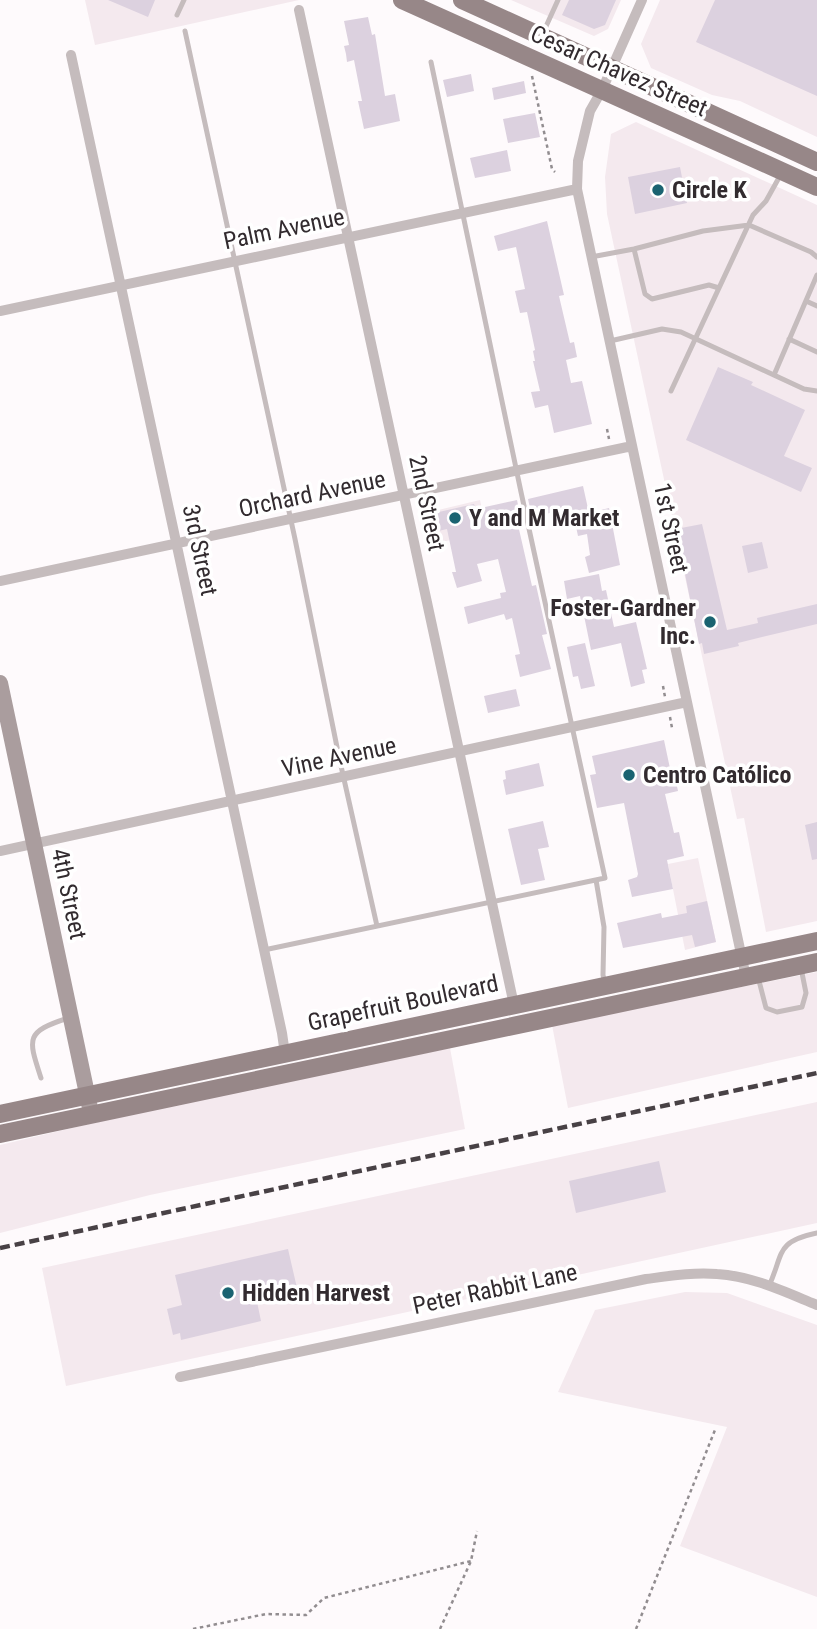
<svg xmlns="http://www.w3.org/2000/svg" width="817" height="1629" font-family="'Roboto Condensed',sans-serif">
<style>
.built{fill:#f4e9ee}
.building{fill:#dcd1df}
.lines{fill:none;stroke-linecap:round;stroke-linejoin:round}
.path{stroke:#928d90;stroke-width:2.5;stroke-dasharray:3.5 3.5;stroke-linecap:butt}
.lane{stroke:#c5bcbd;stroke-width:5}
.street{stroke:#c5bcbd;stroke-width:10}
.secondary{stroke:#aa9d9e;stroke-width:16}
.primary{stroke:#978788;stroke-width:18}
.rail{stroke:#484145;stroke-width:4.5;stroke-dasharray:10 5;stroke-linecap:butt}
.poi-dot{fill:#1a6371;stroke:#fff;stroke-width:2.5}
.labels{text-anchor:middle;stroke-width:7;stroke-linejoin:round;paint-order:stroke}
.street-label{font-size:24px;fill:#322b2f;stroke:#fff}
.poi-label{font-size:24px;font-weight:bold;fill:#322b2f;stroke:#fff;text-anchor:start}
</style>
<rect width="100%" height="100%" fill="#fefafc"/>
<path class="built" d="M85,0h214l-204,45z
M511,0h110l-13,29 -14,7z
M660,0h157v137l-77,-36 -28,-6 -61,-27 -10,-24z
M636,122l181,83v716l-51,11 -22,-114 -7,1 -130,-605 -2,-37 6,-43z
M480,500l7,32 -50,11 -7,-31z
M698,858l18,84 -31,8 -17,-86z
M817,972v80l-249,56 -16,-83z
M450,1048l15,81 -315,66 -150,38v-88l131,-31z
M817,1102v121l-751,163 -24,-118z
M685,1292l42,1 90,32v272l-137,-51 47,-119 -169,-35 37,-82z"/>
<path class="building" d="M108,0h47l-7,17z
M569,0h47l-11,25 -11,4 -32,-14z
M715,0h102v96l-121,-54z
M368,17l4,18 3,-1 10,62 10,-2 5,27 -36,8 -6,-28h4l-8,-41 -7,2 -1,-8 -2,-8 5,-1 -5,-24z
M471,74l3,17 -27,6 -4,-17z
M524,81l2,12 -32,7 -2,-12z
M535,113l5,24 -32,6 -5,-24z
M507,150l4,21 -36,7 -5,-20z
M680,167l7,36 -52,11 -7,-37z
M547,221l17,74 -5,1 11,47 4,-1 3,15 -11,3 5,23 11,-2 10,43 -38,9 -6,-28 -13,3 -4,-16 9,-1 -7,-30h2l-2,-10 2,-1 -8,-38 -7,1 -5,-22 10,-2 -9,-42 -18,4 -4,-15z
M718,367l35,15 -2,3 54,25 -21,46 28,12 -11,24 -115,-52z
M583,486l6,27 20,-5 11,57 -31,8 -4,-16 5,-2 -3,-21 -9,2 -6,-28 -40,9 -4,-18z
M517,500l5,24 -4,1 14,61 4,-1 11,49 -5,1 9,34 -31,8 -5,-22 5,-1 -8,-36 -6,2 -2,-6 -36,10 -4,-17 37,-9 -1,-5 6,-1 -8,-33 -21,5 5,17 -25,7 -5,-16h4l-9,-43 -13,3 -4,-18 44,-10 2,5z
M702,524l25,106 31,-7 -1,-5 60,-14v20l-55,13 -24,6 1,3 -35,8 -2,-11 -3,1 -23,-115z
M762,542l6,26 -20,5 -6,-27z
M599,574l3,17 4,-1 8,37 22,-5 11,47 -5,1 3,13 -14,4 -10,-44 -30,7 -11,-54 -13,3 -3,-18z
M585,643l10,43 -14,3 -3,-13 -5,1 -6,-30z
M516,689l4,17 -32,7 -4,-17z
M664,740l8,38 3,-1 3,14 -13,3 9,39 5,-1 5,24 -17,4 6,29 -41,8 -4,-17 9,-3 1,-3 -14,-71 -27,5 -7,-33 6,-1 -4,-18z
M539,763l5,23 -38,9 -3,-15 3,-1 -1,-8z
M543,821l6,26 -11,2 7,31 -24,5 -13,-56z
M817,822v37l-5,1 -7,-35z
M707,901l9,41 -21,5 -3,-12 -69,13 -6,-25 44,-10 1,5 25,-5 -1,-7z
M659,1161l7,31 -90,21 -7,-32z
M288,1249l9,39 -41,9 5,24 -80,19 -1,-7 -7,2 -6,-26 15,-4 -7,-30z"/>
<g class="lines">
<path class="path" d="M532,76l20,93 3,3
M607,429l2,10
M663,686l2,11
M670,717l2,11
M193,1629l73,-15 40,1 18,-17 147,-37
M440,1629l31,-68 6,-30
M636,1629l79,-199"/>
<path class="lane" d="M177,15l7,-15
M185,31l110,508 44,218 38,169
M543,33l15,-33
M634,249l11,45 7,5 57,-14 10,3
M591,257l43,-8 69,-18 46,-6 62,27 6,5
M806,301l11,5
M789,339l28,13
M610,341l52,-12 19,3 123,57 13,2
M774,375l43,-100
M671,391l82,-176 13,-14 15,-27
M596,880l8,47 -1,48 2,9
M264,950l341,-72 -84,-386 -90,-430
M758,977l8,31 11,4 25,-5 4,-14 -5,-25
M41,1078c-13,-40 -16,-46 27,-60
M769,1286c15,-33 6,-44 48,-53"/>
<path class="street" d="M642,0l-40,90 -12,21 -12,50 -1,28 169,788
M299,10l215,995
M71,55l211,978 3,21
M0,311l577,-122
M0,581l632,-135
M0,851l687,-149
M180,1377l466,-98c23,-3 47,-7 71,-5 35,2 68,18 100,31"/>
<path class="secondary" d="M0,683l90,425"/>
<path class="primary" d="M402,0l415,187
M462,0l355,162
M0,1114l817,-173
M0,1134l817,-172"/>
<path class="rail" d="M0,1248l817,-175"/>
</g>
<g class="poi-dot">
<circle cx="658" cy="190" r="7"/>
<circle cx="455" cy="518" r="7"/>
<circle cx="710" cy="622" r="7"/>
<circle cx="629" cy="775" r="7"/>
<circle cx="228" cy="1293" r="7"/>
</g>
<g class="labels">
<g class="street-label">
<text transform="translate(619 71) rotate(24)" y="8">Cesar Chavez Street</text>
<text transform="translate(284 229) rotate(-12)" y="8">Palm Avenue</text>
<text transform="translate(312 494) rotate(-12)" y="8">Orchard Avenue</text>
<text transform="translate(427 503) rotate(78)" y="8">2nd Street</text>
<text transform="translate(671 528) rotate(78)" y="8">1st Street</text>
<text transform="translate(200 550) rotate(78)" y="8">3rd Street</text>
<text transform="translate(339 757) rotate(-12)" y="8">Vine Avenue</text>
<text transform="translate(69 894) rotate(78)" y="8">4th Street</text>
<text transform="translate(403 1003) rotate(-12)" y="8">Grapefruit Boulevard</text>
<text transform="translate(495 1289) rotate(-12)" y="8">Peter Rabbit Lane</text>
</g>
<g class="poi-label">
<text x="672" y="198">Circle K</text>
<text x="469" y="526">Y and M Market</text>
<text x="696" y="616" text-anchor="end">Foster-Gardner<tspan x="696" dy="28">Inc.</tspan></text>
<text x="643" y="783">Centro Católico</text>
<text x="242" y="1301">Hidden Harvest</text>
</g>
</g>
</svg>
